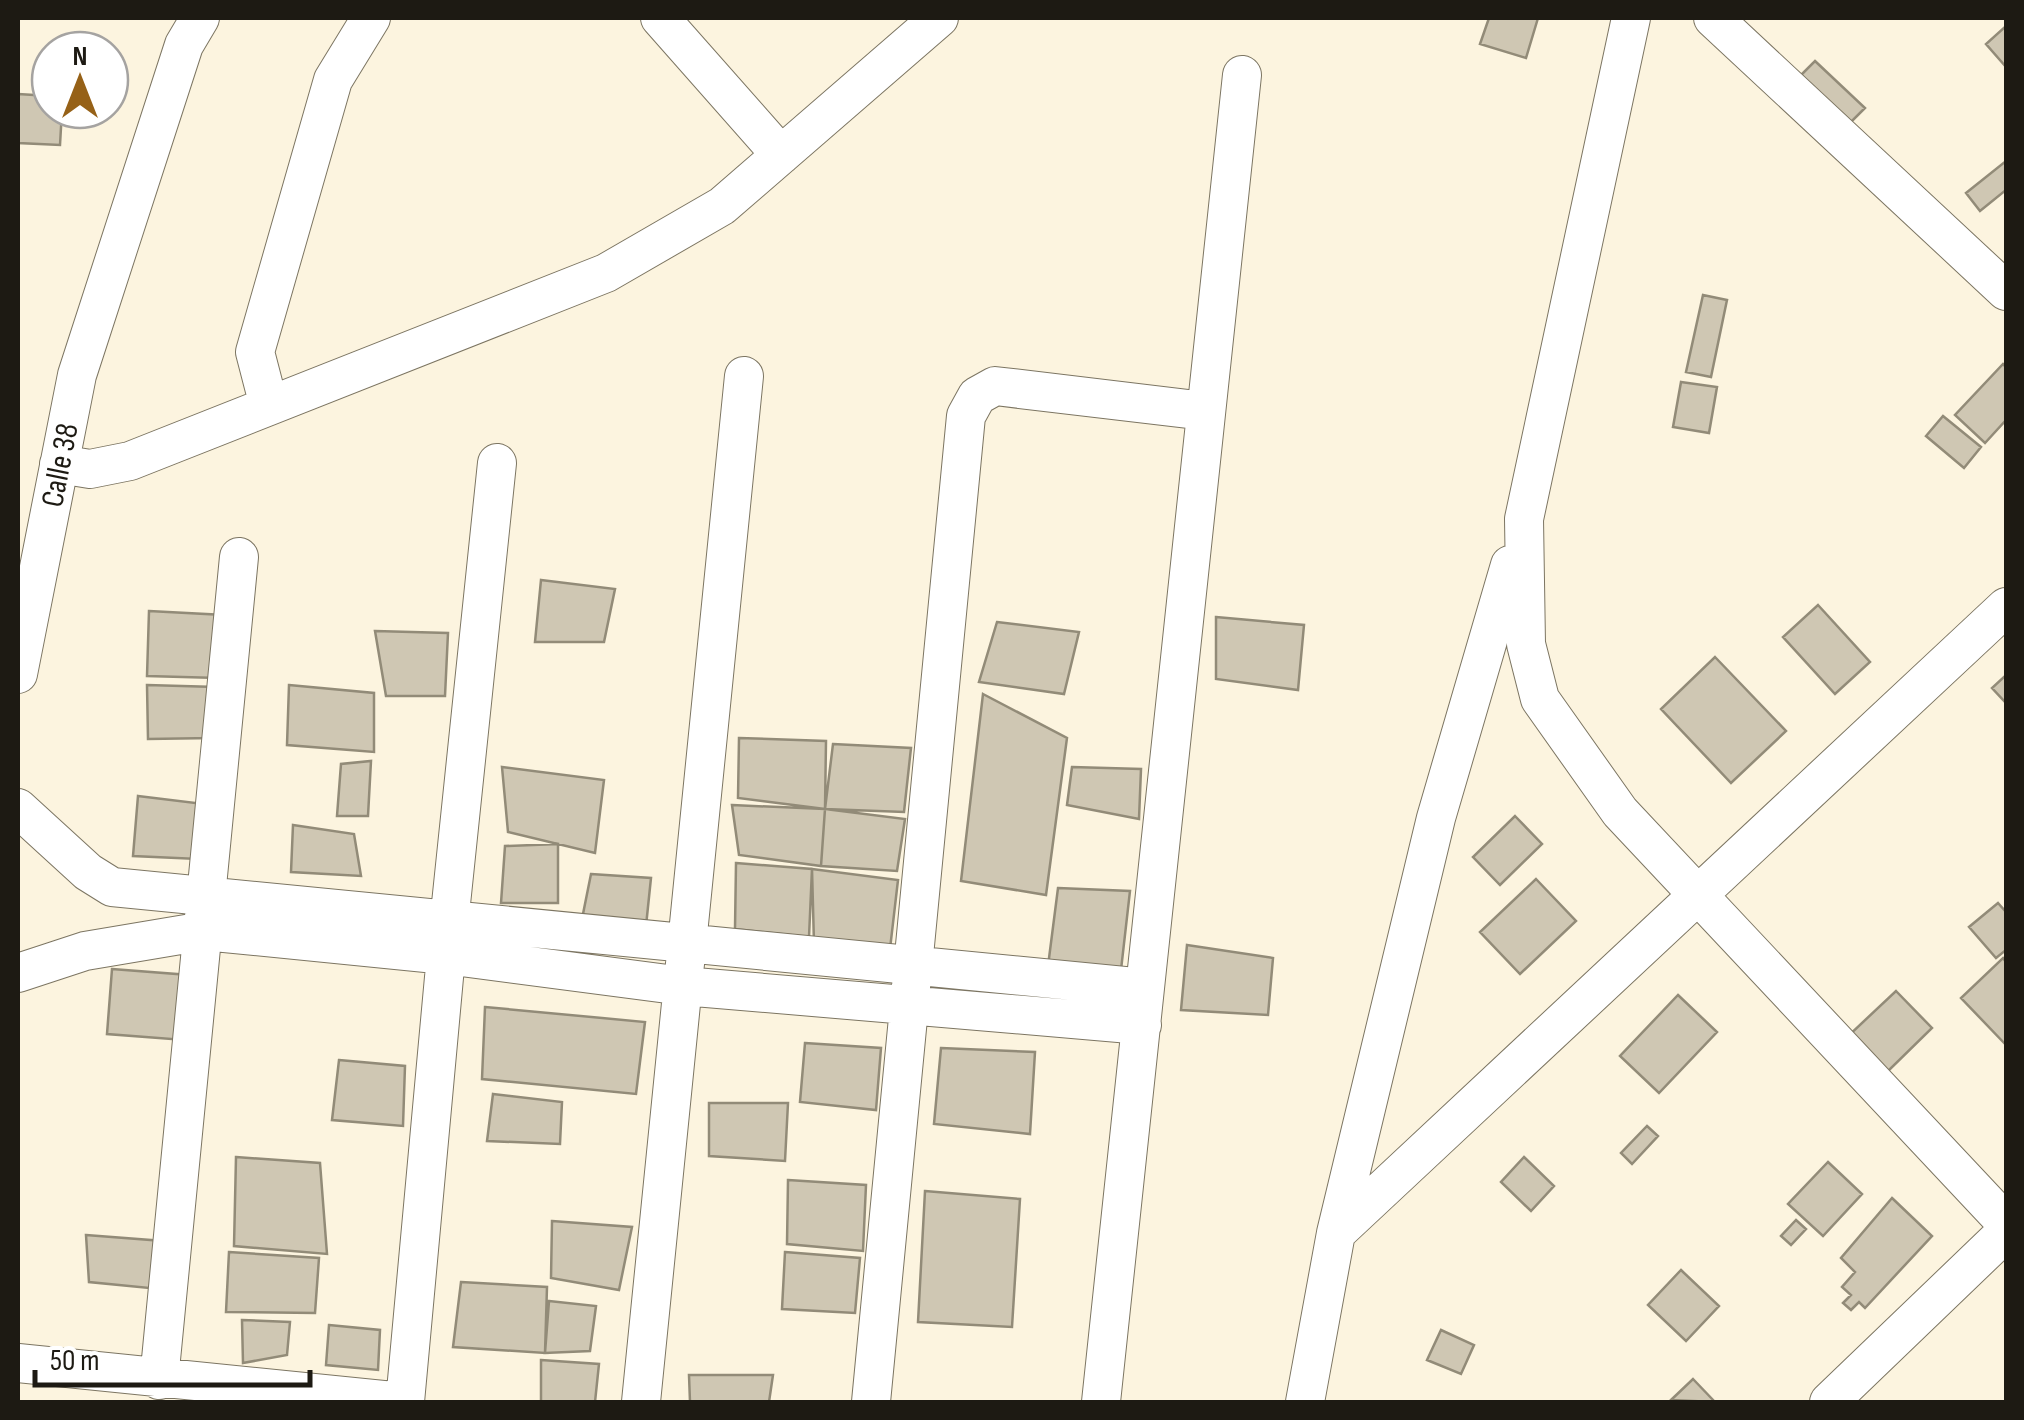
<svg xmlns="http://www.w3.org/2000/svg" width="2024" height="1420" font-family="'Sofia Sans Condensed',sans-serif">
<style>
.building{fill:#cfc7b3;stroke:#928b78;stroke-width:2.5}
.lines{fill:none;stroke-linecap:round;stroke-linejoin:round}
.minor-casing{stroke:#7c7562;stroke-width:40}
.minor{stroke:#fff;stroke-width:38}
.labels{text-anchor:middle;stroke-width:8;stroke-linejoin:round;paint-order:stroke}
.street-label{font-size:32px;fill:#1d1a13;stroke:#fff}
</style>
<rect width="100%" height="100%" fill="#fcf4df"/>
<path class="building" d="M1489,18h49l-12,40 -46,-14z
M2006,26v41l-20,-23z
M1815,61l50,47 -24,24 -50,-47z
M18,94l32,2v14h12l-2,35 -42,-2z
M2006,161v29l-26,21 -14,-18z
M1703,295l24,5 -16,77 -25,-5z
M2003,364l3,3v53l-21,23 -30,-28z
M1681,382l36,5 -8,46 -36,-6z
M1943,416l38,31 -17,21 -38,-32z
M541,580l74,9 -11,53h-69z
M1818,605l52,57 -35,32 -52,-57z
M149,611l75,4 -6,63 -71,-2z
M1216,617l88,8 -6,65 -82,-11z
M997,622l82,10 -15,62 -85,-12z
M375,631l73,2 -3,63h-59z
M1715,657l71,74 -55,52 -70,-74z
M2006,675v28l-14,-15z
M147,685l69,2 -3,51 -65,1z
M289,685l85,8v59l-87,-7z
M983,694l84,44 -21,157 -85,-14z
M739,738l87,3 -1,68 -87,-11z
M833,744l78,4 -7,64 -79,-3z
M371,761l-3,55h-31l4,-52z
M502,767l102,13 -9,73 -87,-21z
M1072,767l69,2 -2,50 -72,-14z
M138,796l66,8 -6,55 -65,-3z
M732,805l93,4 -4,57 -82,-11z
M825,809l80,10 -8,52 -76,-5z
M1515,816l27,28 -42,41 -27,-28z
M293,825l61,9 7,42 -70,-4z
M558,844v59h-57l4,-57z
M736,863l76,6 -3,68 -74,-8z
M812,869l86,11 -8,69 -76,-5z
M591,874l60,4 -5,48 -64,-7z
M1536,879l40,42 -56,53 -40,-42z
M1058,888l72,3 -9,79 -73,-4z
M1998,903l8,9v38l-10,8 -27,-31z
M1187,945l86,13 -5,57 -87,-5z
M2003,958l3,4v83l-45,-47z
M112,969l77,6 -5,65 -77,-6z
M1896,991l36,37 -50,49 -37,-38z
M1678,995l39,37 -58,61 -39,-37z
M485,1007l160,15 -9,72 -154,-15z
M805,1043l76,5 -5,62 -76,-8z
M941,1048l94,4 -5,82 -96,-10z
M339,1060l66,6 -2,60 -71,-6z
M493,1094l69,8 -2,42 -73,-3z
M709,1103h79l-3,58 -76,-5z
M1647,1126l11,10 -26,28 -11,-11z
M236,1157l84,6 7,91 -93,-8z
M1524,1157l30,29 -23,25 -30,-29z
M1828,1162l34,32 -39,42 -35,-32z
M788,1180l78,5 -3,66 -76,-7z
M925,1191l95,8 -8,128 -94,-5z
M1892,1198l40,38 -67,72 -6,-6 -8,8 -8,-7 8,-8 -9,-8 13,-15 -14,-14z
M1796,1220l10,9 -15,16 -10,-9z
M552,1221l80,6 -13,63 -68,-12z
M86,1235l77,6 -4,48 -70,-7z
M229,1252l90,6 -4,55 -89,-1z
M785,1252l75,6 -5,55 -73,-4z
M1681,1270l38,36 -33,35 -38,-36z
M461,1282l86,5 -2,66 -92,-6z
M549,1301l47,5 -6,45 -45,2z
M242,1320l48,2 -3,33 -44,8z
M329,1325l51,5 -2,40 -52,-5z
M1441,1330l33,15 -13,29 -34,-14z
M541,1360l58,4 -4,38h-54z
M689,1375h84l-4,27h-79z
M1693,1379l22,23 -44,-2z"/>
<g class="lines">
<g class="minor-casing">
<path id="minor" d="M660,18l121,137
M1631,18l-107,501 2,125 14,55 80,113 386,411
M1713,18l293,273
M269,406l-14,-54 78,-272 38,-62
M59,464l31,5 40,-8 476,-188 116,-67 217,-188
M18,674l59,-299 107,-330 16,-27
M18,808l70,64 24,15 1033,101
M18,973l67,-22 119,-20 242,24 237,31 459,39
M1336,1233l670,-626
M18,1363l385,39
M159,1380l80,-823
M405,1402l44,-479 48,-460
M641,1402l103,-1026
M871,1402l95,-986 11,-20 18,-10 210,25
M1101,1402l141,-1327
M1305,1402l31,-169 100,-415 74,-253
M1829,1402l177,-170"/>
</g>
<use href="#minor" class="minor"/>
</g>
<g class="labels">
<g class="street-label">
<text transform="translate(59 465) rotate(-79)" y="11">Calle 38</text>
</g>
</g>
<rect width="2024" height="1420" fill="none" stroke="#1d1a13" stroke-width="40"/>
<g transform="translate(80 80)"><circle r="48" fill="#ffffff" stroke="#a5a3a1" stroke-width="2.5"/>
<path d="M0-8L18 38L0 25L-18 38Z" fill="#966117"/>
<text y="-15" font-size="28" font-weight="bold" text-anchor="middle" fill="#1d1a13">N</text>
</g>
<path d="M35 1370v15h275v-15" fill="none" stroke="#1d1a13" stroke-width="5"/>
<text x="50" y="1370" font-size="30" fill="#1d1a13" stroke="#ffffff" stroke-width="8" paint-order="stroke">50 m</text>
</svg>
